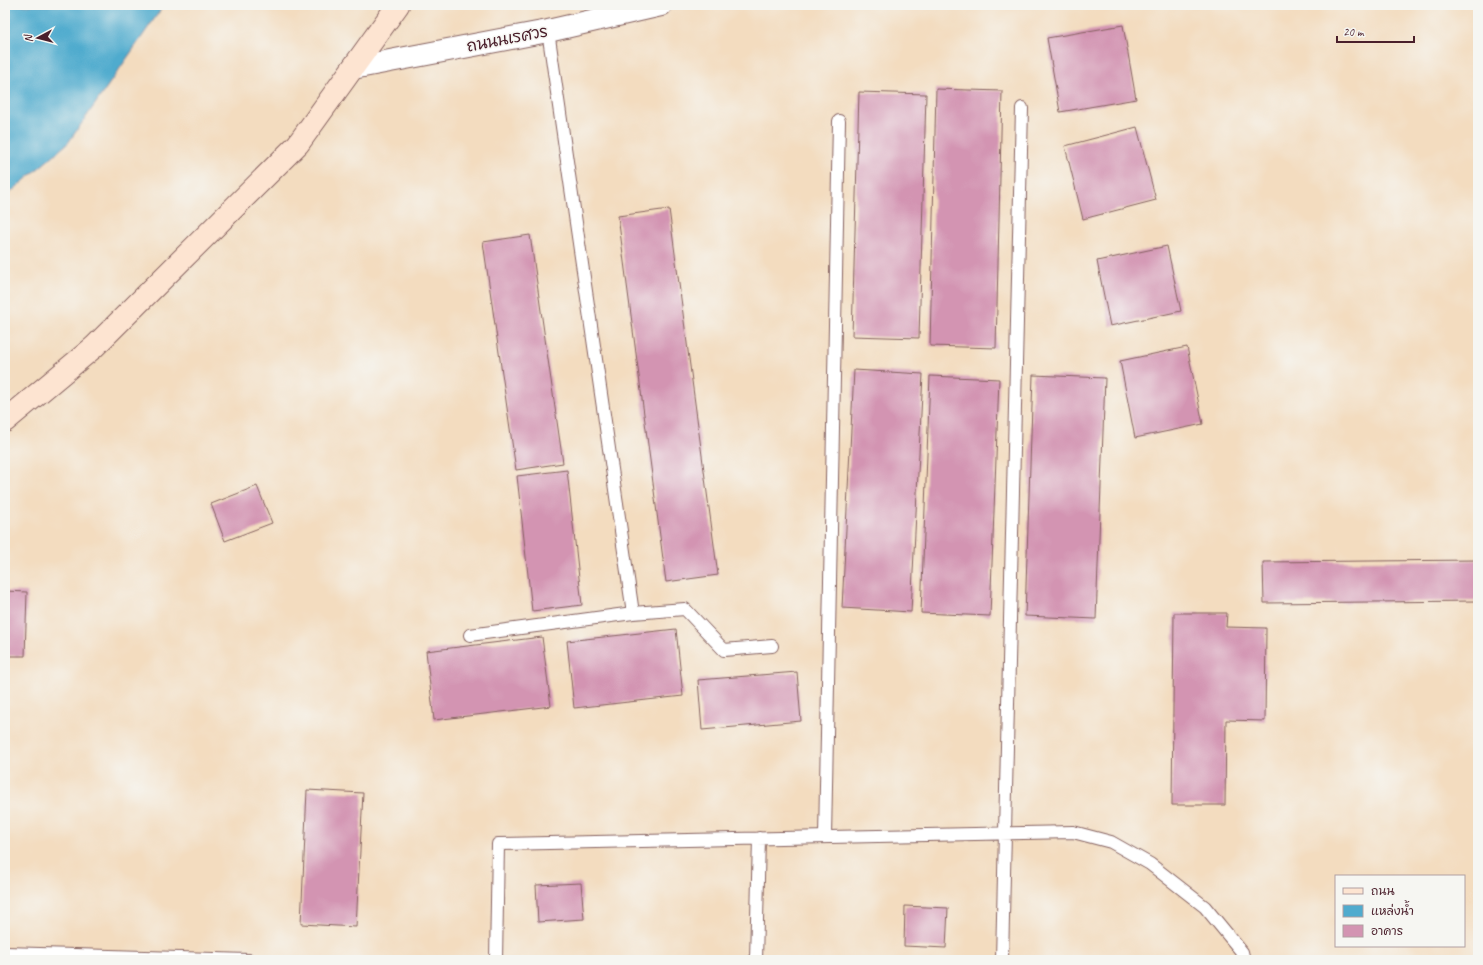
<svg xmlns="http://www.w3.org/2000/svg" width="1483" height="965" font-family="Caveat,'Playpen Sans Thai',sans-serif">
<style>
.water{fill:#50abce;stroke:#4d657c}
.building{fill:#d394b2}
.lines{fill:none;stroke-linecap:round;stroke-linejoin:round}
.service-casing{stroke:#85615f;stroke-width:14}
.tertiary-casing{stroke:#85615f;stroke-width:24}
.secondary-casing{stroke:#85615f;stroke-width:24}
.service{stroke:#fff;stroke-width:12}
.tertiary{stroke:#fff;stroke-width:22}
.secondary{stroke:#fde4d1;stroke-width:22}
.labels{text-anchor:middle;stroke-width:3;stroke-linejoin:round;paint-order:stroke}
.street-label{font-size:16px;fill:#4a1f2b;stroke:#f6f6f2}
</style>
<rect width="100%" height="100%" fill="#f6f6f2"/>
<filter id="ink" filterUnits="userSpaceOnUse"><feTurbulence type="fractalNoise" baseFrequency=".025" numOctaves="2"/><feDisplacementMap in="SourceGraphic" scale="8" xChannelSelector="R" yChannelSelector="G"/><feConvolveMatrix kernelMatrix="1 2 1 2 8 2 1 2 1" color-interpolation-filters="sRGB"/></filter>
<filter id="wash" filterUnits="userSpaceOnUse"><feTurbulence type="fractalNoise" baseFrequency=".012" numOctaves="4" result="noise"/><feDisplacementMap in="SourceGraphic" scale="16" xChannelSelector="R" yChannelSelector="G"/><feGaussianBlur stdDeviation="0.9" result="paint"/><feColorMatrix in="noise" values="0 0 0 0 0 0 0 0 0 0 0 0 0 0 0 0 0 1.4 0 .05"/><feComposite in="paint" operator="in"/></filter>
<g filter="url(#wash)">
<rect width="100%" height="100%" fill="#f3dcbf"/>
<path class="water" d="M5,5h159l-96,138 -63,54z"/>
<g id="blocks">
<path class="building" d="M1123,25l13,74 -76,13 -13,-74z
M936,89l66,2 -6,257 -66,-2z
M859,92l67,2 -7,244 -67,-2z
M1137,127l19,73 -73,19 -18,-73z
M669,209l49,366 -52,7 -48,-366z
M530,235l33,228 -47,7 -33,-228z
M1167,246l14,65 -71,15 -13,-65z
M1187,347l16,77 -68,14 -15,-77z
M854,370l69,4 -12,238 -69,-4z
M1033,375l72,3 -9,241 -71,-3z
M930,376l69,3 -9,237 -69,-3z
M567,470l15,135 -50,6 -15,-135z
M257,486l15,37 -47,18 -14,-37z
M1478,560v41l-214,2 -1,-41z
M5,591l22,1 -2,64h-20z
M1174,613h53l-1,14 40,1 -1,93 -39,-1 -1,85h-53z
M676,629l7,67 -109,12 -7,-67z
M542,637l9,69 -117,14 -8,-69z
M797,672l4,49 -99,9 -4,-50z
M307,790l56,3 -7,134 -55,-3z
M581,883l3,36 -46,3 -2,-37z
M905,906l43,2 -2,40 -42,-2z"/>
</g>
</g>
<g filter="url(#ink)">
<use href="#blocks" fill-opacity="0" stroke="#85615f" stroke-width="1"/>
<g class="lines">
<g class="service-casing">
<path id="service" d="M548,31l85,582
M470,635l163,-22 52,-4 39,41 48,-4
M825,837l14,-716
M5,953l244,7
M496,960l2,-116 575,-12 38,10 39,22 55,43 37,45 2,8
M756,960l3,-122
M1002,960l20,-852"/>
</g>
<g class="tertiary-casing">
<path id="tertiary" d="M353,68l195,-37 113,-26"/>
</g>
<g class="secondary-casing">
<path id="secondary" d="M5,421l89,-74 204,-203 100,-139"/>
</g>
<use href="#service" class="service"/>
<use href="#tertiary" class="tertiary"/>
<use href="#secondary" class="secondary"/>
</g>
</g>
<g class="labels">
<g class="street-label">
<text transform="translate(507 38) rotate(-11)" y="6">ถนนนเรศวร</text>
</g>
</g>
<rect width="1483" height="965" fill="none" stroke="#f6f6f2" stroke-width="20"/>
<rect x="1335" y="875" width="130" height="72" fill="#f6f6f2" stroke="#b1a0a2"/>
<rect x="1343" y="888" width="20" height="6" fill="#fde4d1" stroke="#b1a0a2"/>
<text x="1371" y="895" font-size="12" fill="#4a1f2b">ถนน</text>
<rect x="1343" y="905" width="20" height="12" fill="#50abce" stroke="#b1a0a2"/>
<text x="1371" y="915" font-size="12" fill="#4a1f2b">แหล่งน้ำ</text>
<rect x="1343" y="925" width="20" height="12" fill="#d394b2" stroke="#b1a0a2"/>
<text x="1371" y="935" font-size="12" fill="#4a1f2b">อาคาร</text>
<g transform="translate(38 38) rotate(263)" stroke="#f6f6f2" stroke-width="3" paint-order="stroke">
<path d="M0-3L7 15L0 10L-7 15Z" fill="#4a1f2b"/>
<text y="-6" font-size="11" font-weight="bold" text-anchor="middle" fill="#4a1f2b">N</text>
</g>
<path d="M1337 36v6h77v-6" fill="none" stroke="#4a1f2b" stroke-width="2"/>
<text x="1343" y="36" font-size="12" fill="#4a1f2b" stroke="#f6f6f2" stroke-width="3" paint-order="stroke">20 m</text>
</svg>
